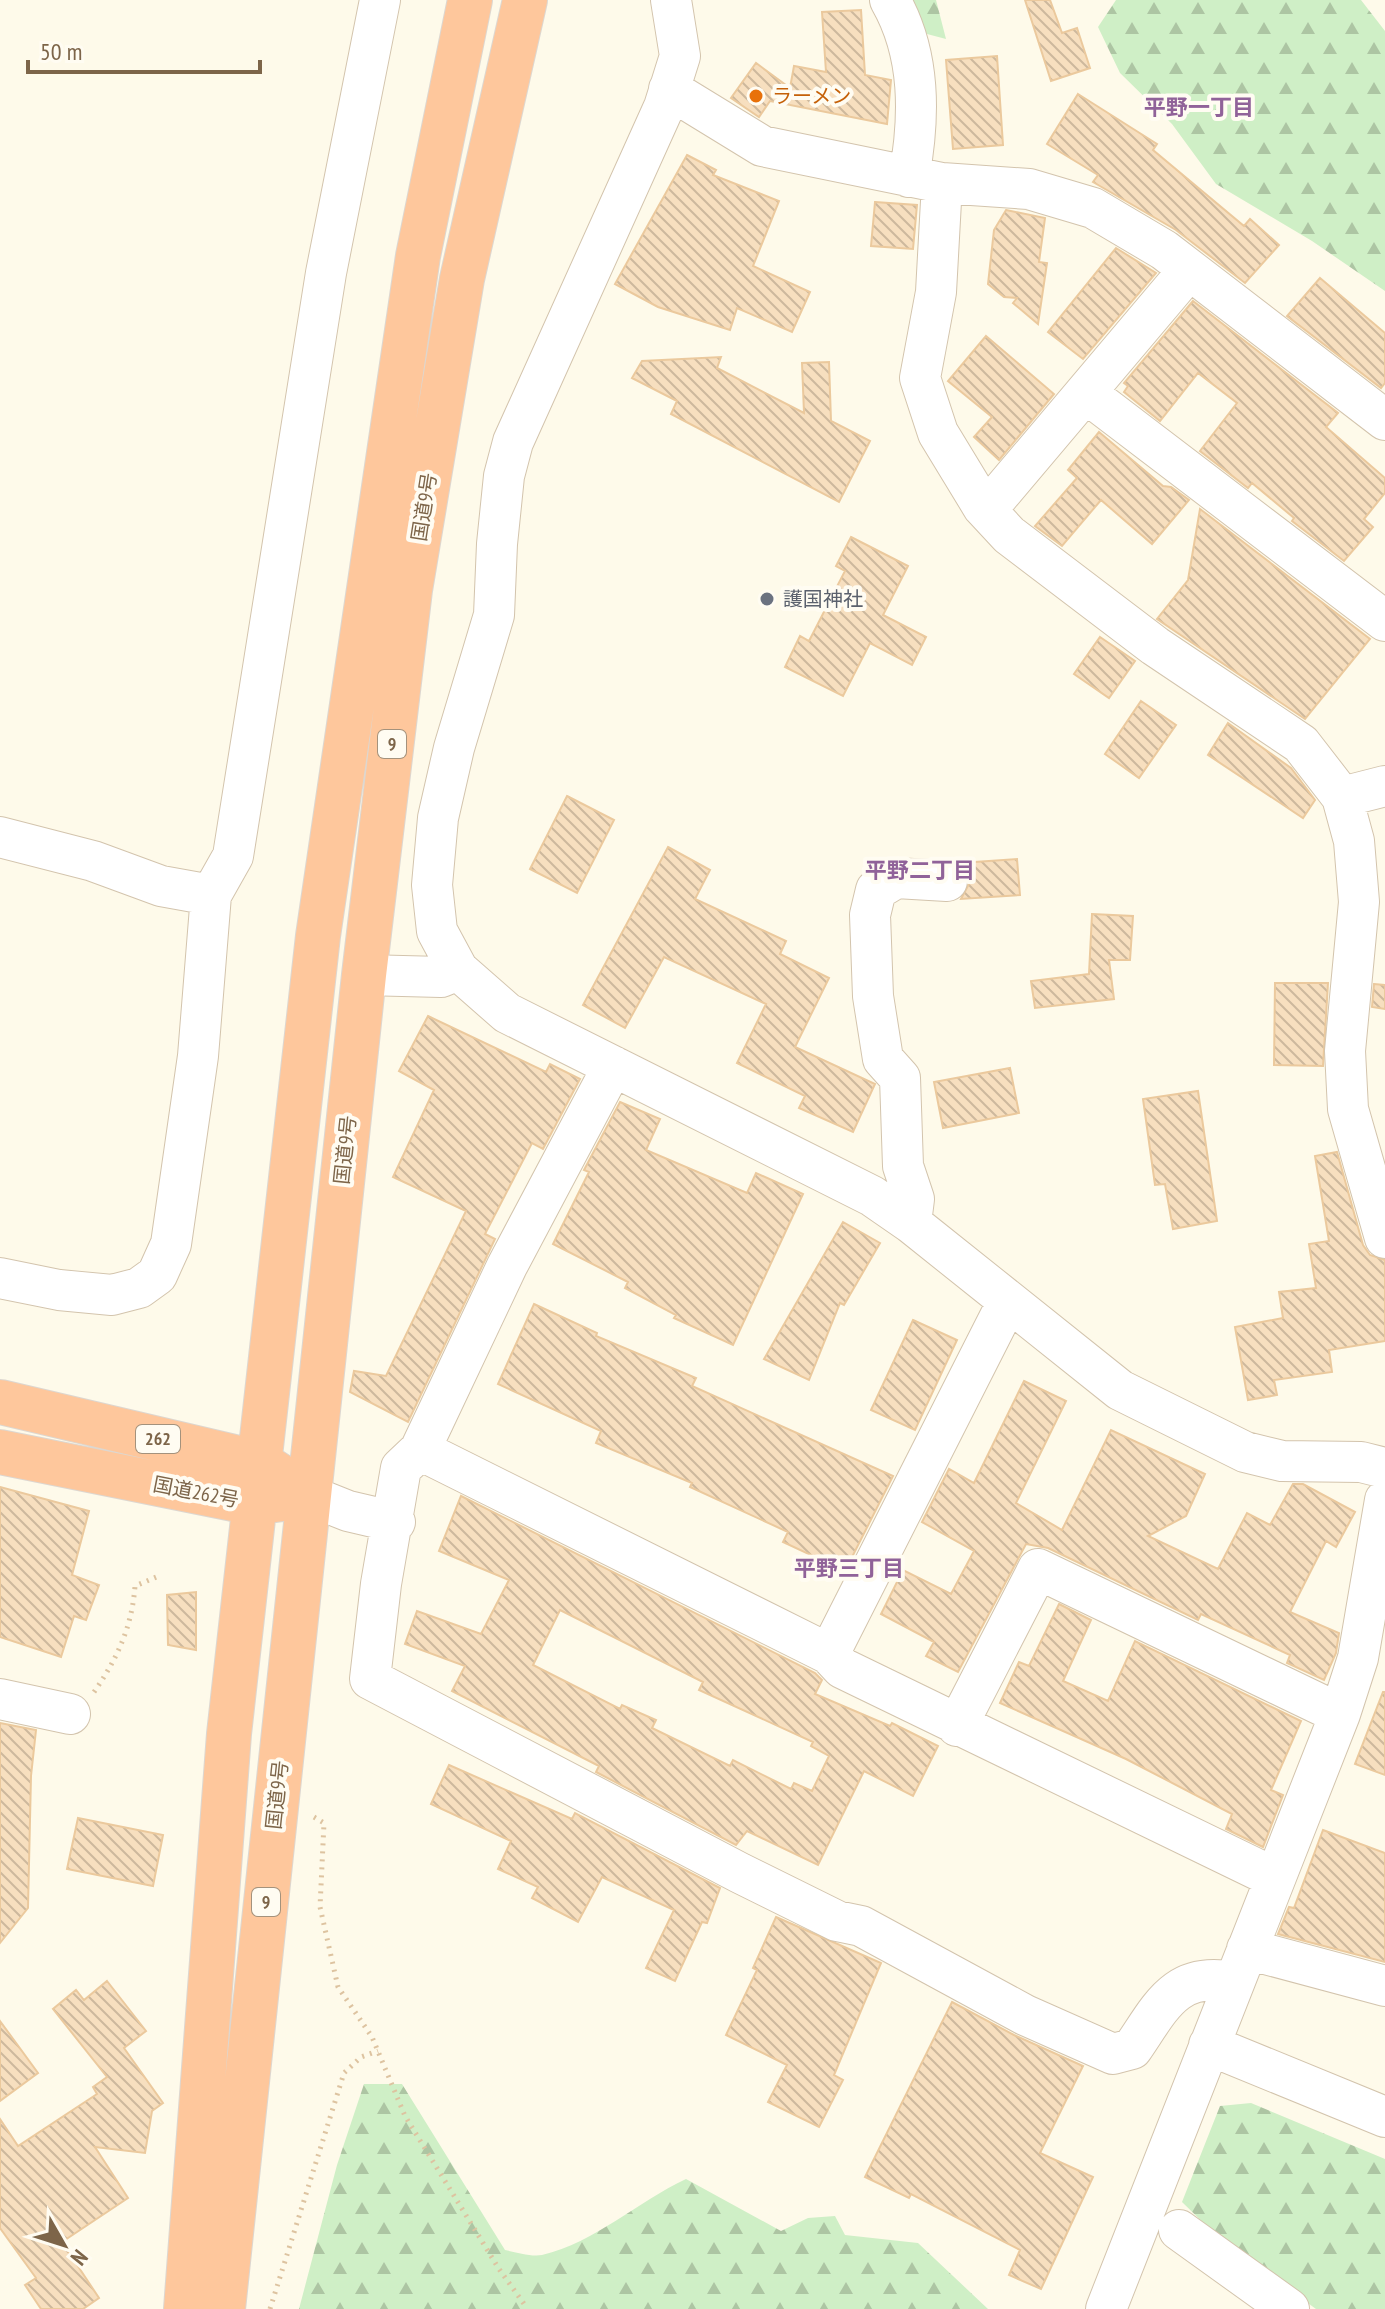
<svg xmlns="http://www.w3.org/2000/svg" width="1385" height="2309" font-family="'PT Sans Narrow','Noto Sans JP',sans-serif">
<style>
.forest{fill:url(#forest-firs)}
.building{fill:url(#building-back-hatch);stroke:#ebc99d;stroke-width:2;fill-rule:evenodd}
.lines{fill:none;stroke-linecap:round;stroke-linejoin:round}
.minor-casing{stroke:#d3c4ad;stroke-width:42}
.highway-casing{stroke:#ddd7d0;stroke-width:46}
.path{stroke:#ddc3a0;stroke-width:5;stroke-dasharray:2 6;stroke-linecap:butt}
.minor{stroke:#fff;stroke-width:40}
.highway{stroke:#fec79c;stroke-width:44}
.food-dot{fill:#e8710a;stroke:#fffcf2;stroke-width:3}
.worship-dot{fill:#6b7280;stroke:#fffcf2;stroke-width:3}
.labels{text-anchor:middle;stroke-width:8;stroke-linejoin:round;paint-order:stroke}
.shield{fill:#fffcf2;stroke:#a4927c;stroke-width:2}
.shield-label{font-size:18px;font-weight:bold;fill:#7d6549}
.food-label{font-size:20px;fill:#c56008;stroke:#fffcf2;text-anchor:start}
.street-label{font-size:20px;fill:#7d6549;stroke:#fffcf2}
.worship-label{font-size:20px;fill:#5b616d;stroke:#fffcf2;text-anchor:start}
.neighbourhood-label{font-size:22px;font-weight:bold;fill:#906299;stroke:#fffcf2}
</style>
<defs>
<pattern id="forest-firs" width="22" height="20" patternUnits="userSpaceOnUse" patternTransform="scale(2)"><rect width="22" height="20" fill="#cfefc6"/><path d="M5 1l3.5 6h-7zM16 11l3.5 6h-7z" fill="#adc5a3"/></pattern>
<pattern id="building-back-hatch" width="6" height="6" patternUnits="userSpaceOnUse" patternTransform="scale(2)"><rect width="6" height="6" fill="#f7dfbf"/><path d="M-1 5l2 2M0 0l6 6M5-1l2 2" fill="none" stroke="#cdb89d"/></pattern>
</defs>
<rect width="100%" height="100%" fill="#fefaea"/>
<path class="forest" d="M904,0h32l10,39 -19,-5z
M1116,0h245l24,31v260l-73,-50 -96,-57 -44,-60 -52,-51 -22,-46z
M364,2084h38l103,166c10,2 26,7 37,5 54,-13 95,-53 144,-76l95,52 27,-13 27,-2 10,19 73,8 70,66h-689l38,-144z
M1251,2103l134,56v150h-69l-96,-70 -38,-37 38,-96z"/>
<path class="building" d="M1025,0h25l12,33 15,-5 13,40 -39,13z
M861,10l4,65 26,5 -4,44 -117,-23 -11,16 -28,-19 25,-35 34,25 4,-22 32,6 -4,-60z
M997,56l6,89 -50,4 -7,-89z
M1078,94l79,50 -4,6 91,76 6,-7 29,26 -34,38 -69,-53 -83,-48 5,-7 -51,-31z
M687,155l29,15 -3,5 66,26 -26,65 57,26 -18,40 -55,-24 -7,22 -72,-23 -43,-23z
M875,202l42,3 -4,44 -42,-3z
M1006,210l39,8 -6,44 8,1 -9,61 -25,-21 4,-5 -13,-1 -16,-13 6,-54z
M1116,248l40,25 -73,86 -35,-27z
M1320,278l65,55v50l-4,5 -94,-72z
M1193,301l145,112 -12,14 59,51v15l-21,26 9,8 -29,34 -52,-40 2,-3 -42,-35 -4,5 -48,-37 37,-48 -39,-30 -38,48 -36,-29 4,-6 -4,-3z
M986,336l68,58 -55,66 -25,-23 18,-20 -44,-36z
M721,357l-4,11 87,45 -2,-50 27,-1 2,59 39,20 -31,61 -168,-88 6,-13 -45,-23 10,-17z
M1099,432l64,54 8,1 18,13 -37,44 -51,-44 -39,46 -27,-20 42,-48 -9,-8z
M1200,509l170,130 -65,80 -148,-100 31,-39z
M851,537l57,29 -25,49 43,22 -14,28 -42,-22 -27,53 -58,-29 15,-31 9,5 36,-70 -9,-5z
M1100,637l35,24 -26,37 -35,-24z
M1141,701l35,24 -37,53 -34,-24z
M1228,723l63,45 24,32 -12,18 -95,-63z
M567,796l47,24 -37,73 -47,-24z
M668,847l42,23 -15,29 91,42 -6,13 49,24 -34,69 80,37 -22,48 -54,-24 6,-12 -68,-33 29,-59 -102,-47 -39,71 -42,-23z
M1017,859l3,36 -59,4 9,-17 -9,-19z
M1092,914l41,2 -3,44h-21l5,39 -79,9 -4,-27 58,-7z
M1275,983h53l-5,83 -49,-1z
M1374,984l11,1v24l-13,-2z
M428,1016l118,56 4,-8 30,15 -37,70 -11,-6 -47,91 10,5 -87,183 -58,-30 4,-21 32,5 80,-165 -73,-34 41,-87 -35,-19z
M1010,1068l9,45 -76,15 -9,-46z
M1198,1091l19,130 -44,8 -8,-45 -10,1 -12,-86z
M620,1102l40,17 -14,31 101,43 9,-20 47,21 -70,151 -59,-27 2,-3 -51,-27 3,-6 -75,-38 36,-72 -5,-2z
M1337,1152l26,93 7,10 15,5v81l-56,9 3,22 -58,8 3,15 -29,5 -13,-73 48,-9 -4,-26 37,-4 -7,-44 20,-3 -14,-85z
M843,1222l37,21 -36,62 -4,-2 -31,77 -45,-21z
M534,1304l63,29 -1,3 100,42 -4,8 201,90 -48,95 -62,-29 5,-10 -98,-45 2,-4 -96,-40 5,-12 -103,-47z
M913,1320l44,20 -42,90 -44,-20z
M1024,1381l42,20 -50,102 46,27 49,-100 94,44 -19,42 -38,20 70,33 29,-56 23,12 23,-41h10l52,28 -19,35 -10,-6 -36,71 49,21 -3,20 -12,27 -37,-17 3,-8 -89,-41 -3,6 -150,-72 -22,-4 -68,128 -32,-16 8,-14 -53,-28 22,-44 48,24 23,-43 -52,-29 27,-53 25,14z
M0,1487l89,24 -17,64 27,10 -13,35 -12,-4 -13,41 -61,-20z
M461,1496l354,177 7,7 -7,14 75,32 2,-3 46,23 -25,50 -49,-25 -46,94 -71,-34 -11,14 -140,-73 3,-6 -147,-75 13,-25 -60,-22 12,-33 64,23 28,-54 -70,-29zM560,1610l143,72 -4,8 114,52 -2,4 18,10 -17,35 -18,-8 -3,6 -58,-29 -3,6 -78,-38 4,-8 -34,-15 -2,4 -87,-44z
M196,1592v58l-28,-5 -1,-50z
M1059,1604l32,16 -28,61 45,20 27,-60 166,80 -30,69 12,5 -20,52 -37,-18 6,-15 -106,-55 -126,-56 19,-41 10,4z
M1383,1692h2v83l-30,-11z
M0,1723l36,7 -5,46 -3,132 -28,35z
M449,1765l123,54 3,-6 145,75 -13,35 -5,-1 -27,59 -29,-13 28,-58 -72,-33 -24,45 -46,-24 6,-11 -40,-18 13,-28 -80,-37z
M78,1818l85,17 -10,51 -86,-17z
M1323,1830l62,23v109l-107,-28 11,-27 5,1z
M776,1917l105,46 -47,112 9,5 -24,47 -51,-25 19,-37 -61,-30 31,-65 -4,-2z
M107,1981l39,50 -22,17 39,55 -11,8 -7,42 -50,-6 33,51 -66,44 37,56 -16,11h-42l-16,-24 11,-7 -36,-50v-109l18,27 79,-52 -4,-7 14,-10 -54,-68 23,-19 8,10z
M952,2002l62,33 69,31 -43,87 53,24 -52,112 -32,-14 11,-25 -109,-56 -2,4 -44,-21z
M0,2021l38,52 -38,28z"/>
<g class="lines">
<g class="minor-casing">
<path id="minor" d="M671,0l9,56 -16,51 -151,335 -9,34 -7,68 -3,71 -40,133 -16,70 -6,67 5,46 21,39 49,43 365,183 39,27 209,167 125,62 37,9 79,1 24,6
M890,0c31,54 30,117 19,177
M669,89l93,57 180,37 87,6 64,19 71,42 221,170
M942,183l-6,109 -16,86 18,55 45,74 26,28 146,111 146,98 41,53 12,44 5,61 -14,149 3,58 37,129
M1086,393l299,228
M983,507l15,-11 190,-225
M1342,797l43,-11
M0,837l93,24 68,25 50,9
M364,975l77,2 17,-7
M911,1223l3,-24 -11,-33 -3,-88 -17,-19 -10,-63 -3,-81 6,-25 20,-12 51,3
M0,1278l59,12 53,5 27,-7 18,-13 14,-31 27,-188 13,-161 22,-39 93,-583 54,-273
M420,1450l87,-184 106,-200
M308,1495l40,16 47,11
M829,1654l179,-353
M0,1699l70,15
M957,1726l81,-157 302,145
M1247,1949l138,37
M1233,1982c-58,-11 -72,25 -101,67l-19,5 -88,-39 -164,-89 -24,-5 -97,-48 -370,-194 11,-95 20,-116 19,-18 409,204 13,14 433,210
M1209,2045l176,72
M1179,2230l110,79
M1106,2309l234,-595 18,-56 27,-158"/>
</g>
<g class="highway-casing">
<path id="highway" d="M0,1402l260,61 23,15
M0,1452l253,51 29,-4
M186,2309l43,-575 89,-798 100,-680 52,-256
M223,2309l141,-1334 46,-385 52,-311 63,-279"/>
</g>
<path class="path" d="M94,1692c23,-33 38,-65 41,-106l26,-11
M314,1817l10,6 -4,84 18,80 34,50 33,79 94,153 28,39
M270,2309l74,-236 17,-16 17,-6"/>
<use href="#minor" class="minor"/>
<use href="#highway" class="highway"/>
</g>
<circle class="food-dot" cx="756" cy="96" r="8"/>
<circle class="worship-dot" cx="767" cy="599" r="8"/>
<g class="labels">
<g class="shield">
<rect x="378" y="730" width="28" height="28" rx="6"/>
<rect x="136" y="1425" width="44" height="28" rx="6"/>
<rect x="252" y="1888" width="28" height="28" rx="6"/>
</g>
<g class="shield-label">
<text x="392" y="750">9</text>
<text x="158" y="1445">262</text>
<text x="266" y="1908">9</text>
</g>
<g class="food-label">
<text x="772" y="103">ラーメン</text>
</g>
<g class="street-label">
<text transform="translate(424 507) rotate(-81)" y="7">国道9号</text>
<text transform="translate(345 1150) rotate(-84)" y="7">国道9号</text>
<text transform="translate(196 1492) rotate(11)" y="7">国道262号</text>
<text transform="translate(277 1795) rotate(-84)" y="7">国道9号</text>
</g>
<g class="worship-label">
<text x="783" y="606">護国神社</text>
</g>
<g class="neighbourhood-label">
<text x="1199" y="115">平野一丁目</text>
<text x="920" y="878">平野二丁目</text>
<text x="849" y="1576">平野三丁目</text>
</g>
</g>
<g transform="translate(64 2245) rotate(129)" stroke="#fffcf2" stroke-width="6" paint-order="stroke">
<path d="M0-6L14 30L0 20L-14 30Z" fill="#7d6549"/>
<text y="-12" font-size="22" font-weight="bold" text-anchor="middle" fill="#7d6549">N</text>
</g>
<path d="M28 60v12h232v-12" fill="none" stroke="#7d6549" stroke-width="4"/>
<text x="40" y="60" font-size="24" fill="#7d6549" stroke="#fffcf2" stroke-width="6" paint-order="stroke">50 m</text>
</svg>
